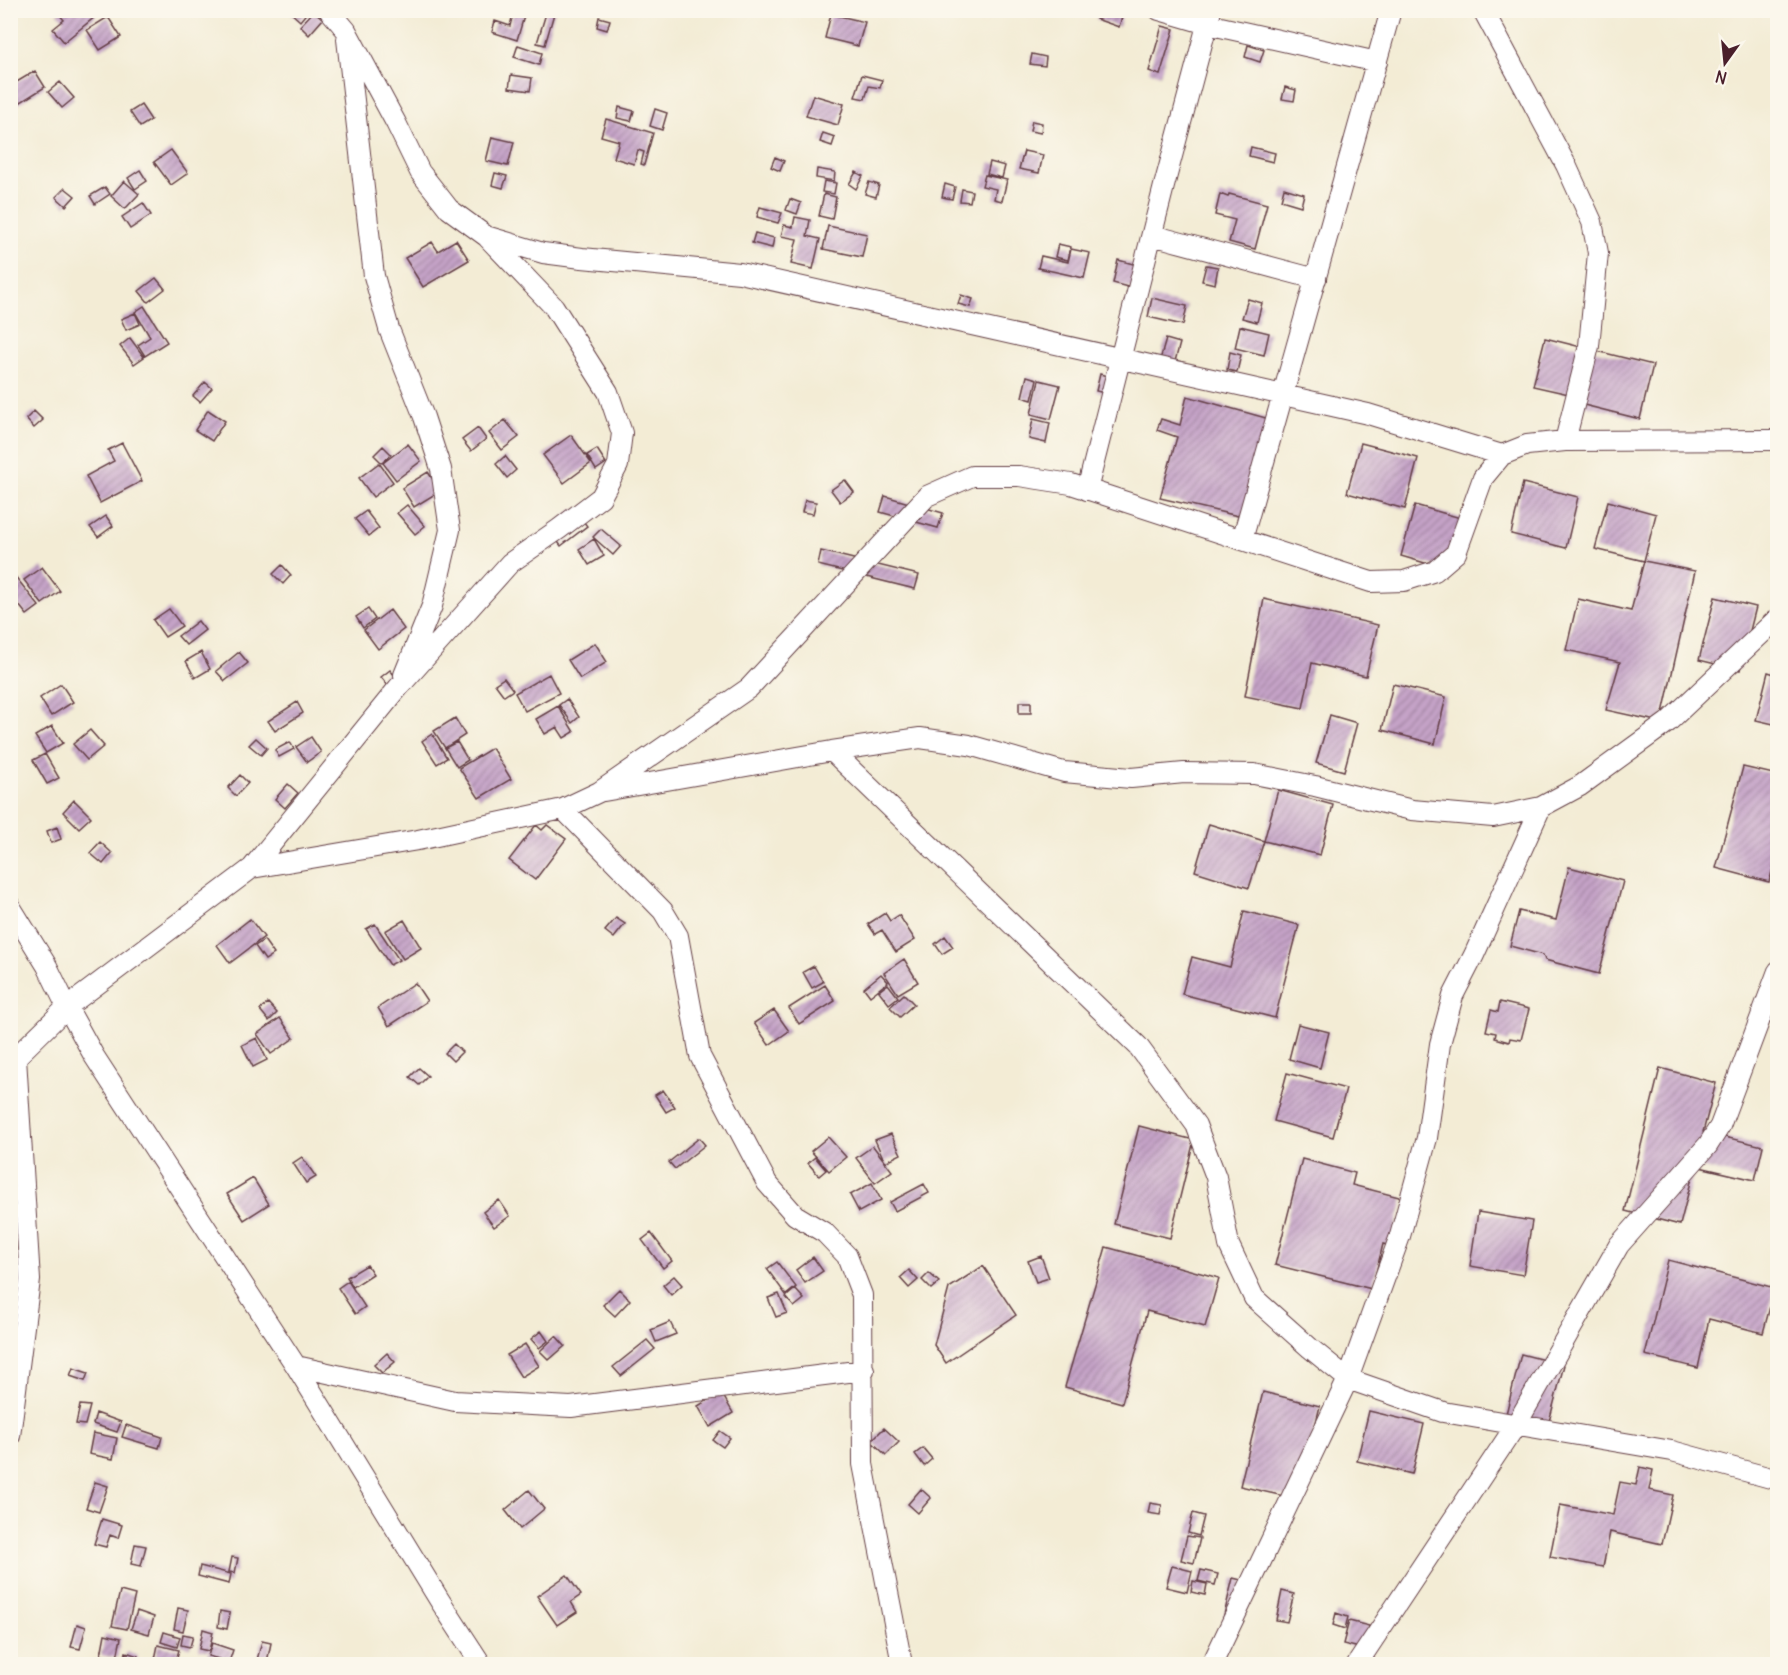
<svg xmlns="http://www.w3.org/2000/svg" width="1788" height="1675" font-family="Delius,sans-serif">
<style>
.building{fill:url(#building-hatch)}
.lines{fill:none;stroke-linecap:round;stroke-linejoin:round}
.street-casing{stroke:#633e44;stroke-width:22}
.street{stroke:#fff;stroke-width:20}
</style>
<defs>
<pattern id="building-hatch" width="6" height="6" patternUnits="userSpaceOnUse" patternTransform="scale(1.5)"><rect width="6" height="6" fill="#c5a3c7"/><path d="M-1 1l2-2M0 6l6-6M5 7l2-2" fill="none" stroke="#a284a2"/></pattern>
</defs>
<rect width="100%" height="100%" fill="#fbf7ec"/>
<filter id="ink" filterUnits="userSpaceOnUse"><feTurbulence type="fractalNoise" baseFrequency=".0167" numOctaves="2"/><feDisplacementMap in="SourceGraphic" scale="12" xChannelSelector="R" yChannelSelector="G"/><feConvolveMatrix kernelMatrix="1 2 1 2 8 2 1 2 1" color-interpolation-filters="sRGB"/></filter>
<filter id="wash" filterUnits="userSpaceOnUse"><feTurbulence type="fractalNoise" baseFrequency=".008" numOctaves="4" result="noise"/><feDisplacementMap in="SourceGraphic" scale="24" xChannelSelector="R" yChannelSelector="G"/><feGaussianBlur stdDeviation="1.35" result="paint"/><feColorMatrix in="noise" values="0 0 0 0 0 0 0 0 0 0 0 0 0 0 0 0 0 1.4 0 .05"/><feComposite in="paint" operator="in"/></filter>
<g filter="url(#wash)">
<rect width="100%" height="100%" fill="#f3ecd5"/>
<g id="blocks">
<path class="building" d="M61,10h31l4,6 -32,26 -11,-13 11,-9 -6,-7z
M288,10h21l-9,11z
M514,10l11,3 -8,27 -25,-8 3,-11 15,5z
M547,10h8l-10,35 -8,-2z
M1099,10l23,7 -3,10 -23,-8z
M314,11l9,8 -14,16 -9,-9z
M831,14l34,8 -7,24 -33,-8z
M108,17l13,20 -21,13 -13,-20z
M599,17l11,3 -3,10 -10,-3z
M1162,26l12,3 -14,46 -11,-4z
M518,45l24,8 -3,12 -25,-8z
M1248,45l16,5 -4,12 -15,-5z
M1032,54l14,3 -1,9 -15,-2z
M35,71l10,16 -32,20 -3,-4v-17z
M511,75l21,3 -2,13 -21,-3z
M862,75l20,5 -2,8 -11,-2 -4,13 -10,-2z
M60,82l14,16 -12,10 -14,-16z
M1285,87l11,3 -2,11 -12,-2z
M813,95l31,9 -6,21 -32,-9z
M141,105l10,15 -11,7 -10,-15z
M619,107l15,4 -3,10 -14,-3z
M655,109l12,4 -5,17 -12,-4z
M606,119l47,14 -9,32 -3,-1 3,-12 -6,-2 -4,14 -20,-6 5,-17 -18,-5z
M1032,121l10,2 -1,10 -11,-2z
M823,133l12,4 -3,9 -12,-4z
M492,137l22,5 -6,24 -22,-5z
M1251,147l24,6 -2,9 -24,-6z
M171,150l17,23 -17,12 -17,-23z
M1024,151l19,4 -4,18 -20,-4z
M775,157l9,4 -4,10 -9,-4z
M990,162l15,4 -3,12 -15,-4z
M817,169l18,3 -1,9 -18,-3z
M140,170l7,11 -12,8 -7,-11z
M856,172l7,4 -7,13 -7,-5z
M495,173l12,3 -4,12 -11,-3z
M985,175l22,5 -5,21 -8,-2 2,-10 -14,-3z
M124,181l15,13 -14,15 -14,-13z
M824,181l12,2 -2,11 -12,-2z
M869,182l10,3 -3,12 -11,-3z
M945,184l10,3 -3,12 -10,-2z
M105,187l5,7 -15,10 -5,-8z
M65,188l10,8 -9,10 -10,-9z
M1284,188l20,6 -3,12 -20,-6z
M962,189l10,2 -2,11 -10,-1z
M824,194l12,3 -4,22 -13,-3z
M1220,194l8,3 1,-3 38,10 -12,45 -26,-7 6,-22 -20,-5z
M790,199l11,4 -4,11 -11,-4z
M143,203l8,12 -21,14 -8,-12z
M760,207l22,6 -4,10 -21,-6z
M795,217l15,3 -3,16 13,3 -7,30 -22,-5 6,-25 -16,-3 3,-11 9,2z
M828,226l39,8 -5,23 -39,-8z
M755,233l19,5 -2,10 -20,-5z
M456,240l13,20 -46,27 -18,-29 27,-16 6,9z
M1058,244l13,3 -3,13 -13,-3z
M1071,249l19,4 -6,25 -46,-10 3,-12 27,6z
M1118,260l23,6 -6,23 -22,-6z
M1206,265l12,2 -3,17 -13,-3z
M156,278l9,11 -17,13 -9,-11z
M961,295l12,4 -3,8 -12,-3z
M1152,298l35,8 -4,19 -35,-8z
M1248,299l14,4 -5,19 -15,-4z
M144,306l23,36 -22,14 -7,-11 12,-8 -15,-25z
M135,313l5,11 -14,6 -5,-11z
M1240,326l29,7 -5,22 -29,-7z
M130,338l14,19 -10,7 -14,-18z
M1545,338l108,27 -13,54 -60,-15 -7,-9 -40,-9z
M1166,339l14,4 -6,22 -14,-5z
M1230,352l11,3 -4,17 -10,-2z
M1100,374l18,5 -4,16 -18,-4z
M1027,376l10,3 -5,21 -10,-3z
M1039,380l21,5 -9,34 -20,-5z
M205,382l7,6 -12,14 -7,-6z
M1187,396l86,24 -26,98 -87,-20 17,-61 -20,-7 4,-11 19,6z
M208,410l17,11 -13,20 -17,-11z
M34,411l9,9 -9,8 -8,-9z
M1033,419l17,4 -4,20 -17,-4z
M505,420l14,17 -17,13 -13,-17z
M478,428l8,11 -15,12 -9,-11z
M571,435l20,28 -27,20 -21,-28z
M122,443l20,38 -42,22 -14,-27 28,-15 -6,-11z
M1361,443l57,15 -13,51 -58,-16z
M408,444l13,17 -25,19 -13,-17z
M383,446l8,8 -9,9 -8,-8z
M597,449l9,14 -10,7 -9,-15z
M505,456l11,14 -9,8 -11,-14z
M379,463l14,19 -20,15 -14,-19z
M428,472l12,19 -26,16 -12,-19z
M845,480l9,12 -14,10 -9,-12z
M1523,483l55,14 -12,51 -55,-14z
M885,496l58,17 -5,15 -58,-16z
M805,500l11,2 -3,12 -11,-2z
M1608,501l48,13 -12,47 -49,-12z
M407,505l18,21 -10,8 -18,-21z
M1415,505l49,14 -15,51 -48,-14z
M574,509l13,17 -26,20 -13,-18z
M366,511l13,17 -10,8 -14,-17z
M106,516l7,10 -15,11 -8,-10z
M601,529l20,17 -8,9 -20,-18z
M594,539l10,17 -15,9 -10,-16z
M821,551l98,24 -4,14 -97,-24z
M1644,561l51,10 -34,151 -55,-12 14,-48 -54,-12 12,-51 53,12z
M282,565l9,10 -8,9 -10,-10z
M42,567l18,24 -18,13 -18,-24z
M14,575l25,31 -12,9 -17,-21v-16z
M1715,597l41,10 -16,63 -41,-10z
M1264,599l114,26 -12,51 -54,-13 -9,45 -58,-12z
M169,609l13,17 -17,11 -12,-17z
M368,609l7,10 -12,9 -7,-11z
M390,610l14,19 -26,20 -14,-19z
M198,621l7,9 -19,15 -8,-9z
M595,643l12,19 -27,17 -12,-19z
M201,652l9,17 -15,9 -9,-17z
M239,652l9,11 -23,18 -9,-10z
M390,670l13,16 -9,7 -13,-16z
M1768,672l10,3v50l-22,-5z
M549,674l10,19 -34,18 -10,-18z
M504,678l9,12 -9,6 -9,-12z
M61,684l12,18 -22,14 -11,-18z
M1393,684l53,13 -11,47 -53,-14z
M567,699l12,18 -7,6 -13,-18z
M297,702l6,11 -28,18 -7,-10z
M1019,702h12v11h-12z
M558,706l16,26 -10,6 -7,-11 -12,7 -9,-15z
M1330,715l27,8 -13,48 -28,-8z
M455,718l10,17 -20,13 -11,-17z
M52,726l11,17 -17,10 -11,-17z
M90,730l14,16 -17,14 -14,-16z
M432,734l15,24 -10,6 -15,-23z
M311,737l10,15 -14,10 -11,-15z
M256,738l11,10 -6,7 -12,-10z
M290,742l4,7 -15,8 -4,-7z
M457,742l11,18 -11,7 -12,-19z
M492,748l19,31 -32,19 -20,-30z
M45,754l14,24 -12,6 -14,-24z
M1743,767l35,8v77l-9,30 -53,-14z
M240,775l8,8 -12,13 -8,-8z
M288,784l10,9 -13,15 -10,-9z
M1278,790l55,15 -13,50 -56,-14 -15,47 -54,-17 14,-47 55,17z
M74,800l17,17 -12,11 -16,-16z
M536,825l6,5 5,-5 19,14 -31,41 -26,-20z
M57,827l4,12 -10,4 -4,-12z
M100,842l12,11 -9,11 -13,-11z
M1569,867l54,14 -24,93 -54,-14 -2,-5 -33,-9 9,-35 37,9z
M1244,911l55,14 -24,93 -93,-24 10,-37 38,10z
M885,913l5,8 9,-6 16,25 -19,12 -14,-22 -7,4 -7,-10z
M616,918l9,6 -11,14 -9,-7z
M250,919l14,18 -34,26 -13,-18z
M404,920l17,28 -18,11 -18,-28z
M375,924l24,36 -9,5 -24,-36z
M945,936l8,11 -11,7 -7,-10z
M264,940l10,14 -9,6 -10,-14z
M904,959l14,23 -20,12 -14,-21z
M814,966l9,16 -11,6 -9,-16z
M881,974l7,8 -18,14 -6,-8z
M415,983l12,18 -38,25 -11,-18z
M888,984l10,13 -9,7 -10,-13z
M825,985l10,16 -36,23 -10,-16z
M904,994l10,10 -14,13 -10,-10z
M1500,1002l29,7 -8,31 -11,-2 -1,4 -14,-4 1,-5 -10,-2 5,-21 7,2z
M268,1003l9,10 -8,8 -9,-11z
M774,1010l15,21 -20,14 -15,-22z
M280,1018l14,20 -23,16 -14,-20z
M1298,1024l31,8 -9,36 -31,-9z
M257,1038l10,22 -14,7 -11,-22z
M454,1044l8,8 -9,9 -8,-8z
M419,1068l9,8 -9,9 -9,-8z
M1660,1068l56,15 -13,49 60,14 -8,34 -60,-14 -15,59 -55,-14z
M1287,1073l59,16 -13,48 -59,-16z
M663,1090l12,17 -9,5 -11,-17z
M1139,1126l55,14 -24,98 -56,-14z
M891,1134l10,20 -16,8 -10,-22z
M828,1137l18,20 -17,14 -18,-20z
M699,1138l6,7 -30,24 -6,-7z
M873,1146l19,25 -17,12 -19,-25z
M302,1157l14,20 -10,6 -13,-20z
M815,1157l11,13 -7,6 -11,-13z
M1302,1159l53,14 -3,12 51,13 -12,48 -8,-2 -11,45 -97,-24z
M253,1178l16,26 -25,16 -17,-26z
M872,1183l9,17 -22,12 -9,-17z
M924,1184l5,9 -34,18 -5,-9z
M499,1200l11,16 -16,11 -11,-15z
M1478,1212l54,9 -9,54 -53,-9z
M651,1233l21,28 -9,7 -21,-28z
M1106,1247l113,31 -14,49 -58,-16 -25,92 -57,-16z
M1041,1256l8,22 -13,4 -8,-21z
M813,1257l10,14 -18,12 -9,-13z
M1668,1260l107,28 -12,45 -54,-14 -11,49 -53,-13z
M777,1262l19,25 -10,8 -19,-26z
M367,1265l6,9 -20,13 -6,-10z
M983,1266l33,49 -70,48 -12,-18 15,-57z
M909,1270l9,10 -9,8 -9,-10z
M929,1273l10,9 -8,7 -9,-9z
M674,1276l8,9 -11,10 -8,-10z
M348,1281l17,26 -10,7 -17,-26z
M619,1289l11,11 -15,16 -12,-11z
M795,1289l9,10 -10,8 -8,-10z
M779,1294l8,19 -11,4 -8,-19z
M670,1322l6,12 -20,8 -5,-12z
M541,1331l7,10 -9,7 -8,-9z
M556,1336l9,10 -16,14 -9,-9z
M647,1340l8,9 -34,27 -8,-9z
M525,1344l14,22 -18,11 -14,-22z
M387,1353l8,9 -13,11 -8,-8z
M1521,1354l43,11 -17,64 -42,-11z
M73,1368l15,5 -3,8 -15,-5z
M721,1392l12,21 -23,14 -12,-21z
M1263,1392l57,14 -23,93 -57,-13z
M80,1405l10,1 -5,19 -9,-1z
M1369,1411l55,13 -12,50 -55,-13z
M96,1413l25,9 -4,10 -24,-8z
M126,1425l36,12 -3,11 -37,-11z
M884,1428l15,14 -13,13 -15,-14z
M720,1431l10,7 -7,9 -10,-7z
M93,1433l24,5 -4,21 -24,-5z
M923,1448l9,11 -8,7 -9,-12z
M1640,1467l13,3 -4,20 24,5 -11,49 -52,-12 -7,35 -53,-10 10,-52 53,10 7,-33 16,3z
M95,1482l13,4 -9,26 -13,-4z
M921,1489l10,9 -13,15 -10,-9z
M529,1490l15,19 -24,20 -15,-19z
M1150,1503l12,2 -2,10 -12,-2z
M1193,1513l11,3 -5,20 -11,-3z
M102,1519l20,6 -4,13 -8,-3 -4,12 -12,-3z
M1187,1536l13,2 -6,25 -13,-3z
M135,1544l11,2 -5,20 -10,-2z
M232,1557l6,1 -3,15 -6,-1z
M200,1566l31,8 -2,10 -31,-8z
M1172,1566l20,5 -5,21 -21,-5z
M1201,1570l17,4 -3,11 -17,-4z
M567,1575l14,20 -10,7 6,10 -20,13 -20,-29z
M1233,1578l12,3 -23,42z
M1193,1581l14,3 -2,11 -14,-3z
M120,1591l15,4 -8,34 -15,-3z
M1282,1591l12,3 -7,28 -11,-2z
M178,1608l10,2 -5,21 -9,-2z
M137,1611l17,6 -5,17 -18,-5z
M220,1611l10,2 -3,16 -9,-2z
M1336,1613l12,4 -3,12 -12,-4z
M1349,1621l20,5 -5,23 -21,-5z
M77,1624l9,3 -6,22 -9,-2z
M203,1629l10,3 -4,19 -10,-2z
M164,1632l16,5 -3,10 -16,-5z
M105,1634l16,4 -4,20 -16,-3z
M183,1634l10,2 -3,11 -9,-2z
M262,1641l9,2 -4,19 -10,-2z
M212,1643l21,7 -4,12 -21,-6z
M158,1645l21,5 -4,14h-21z
M126,1652l12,4 -2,8h-13z"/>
</g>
</g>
<g filter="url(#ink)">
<use href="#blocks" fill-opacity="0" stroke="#633e44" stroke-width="1.5"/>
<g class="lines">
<g class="street-casing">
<path id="street" d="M329,10l17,20 50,93 24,49 29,37 37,27 57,17 39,5 158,15 628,141 134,41
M1159,10l48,14 170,38
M1483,10l83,155 26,57 6,31 -9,93 -24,95
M347,39l27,237 15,53 35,88 17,52 9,61 -18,76 -28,69
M1152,235l164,44
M1087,490l77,-304 47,-176
M1242,540l149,-530
M832,751l306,295 58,79 20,52 13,68 25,53 56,50 38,31 95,33 229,39 106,29
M604,791l228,-40 88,-13 49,7 95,27 67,6 53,-5 70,1 61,12 97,24 81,7 48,-10 39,-21 88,-64 110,-104
M563,809l100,102 15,25 22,120 67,127 28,32 30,18 22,23 15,39 1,169 39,200
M252,868l166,-28 145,-31 36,-17 150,-104 178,-192 45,-20h47l52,8 300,98 33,-1 31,-10 21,-18 27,-75 19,-23 25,-10 38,-4 213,-1
M10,906l37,60 20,41 27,49 202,310 144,235 41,63
M10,1063l57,-56 185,-139 146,-180 112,-125 49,-34 42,-32 17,-32 4,-32 -14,-41 -54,-85 -66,-69
M296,1366l159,35 116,6 293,-37
M10,1436l20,-156 -14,-222
M1212,1664l136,-285 52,-143 27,-98 13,-94 13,-48 21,-41 67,-148
M1357,1664l159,-239 103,-180 89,-100 12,-19 58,-155"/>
</g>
<use href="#street" class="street"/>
</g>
</g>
<rect width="1788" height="1675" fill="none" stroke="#fbf7ec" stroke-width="36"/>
<g transform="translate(1725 63) rotate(195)" stroke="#fbf7ec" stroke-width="4.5" paint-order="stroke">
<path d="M0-4.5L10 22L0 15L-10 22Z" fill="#4a1f2b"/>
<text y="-9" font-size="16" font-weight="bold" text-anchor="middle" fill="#4a1f2b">N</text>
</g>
</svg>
